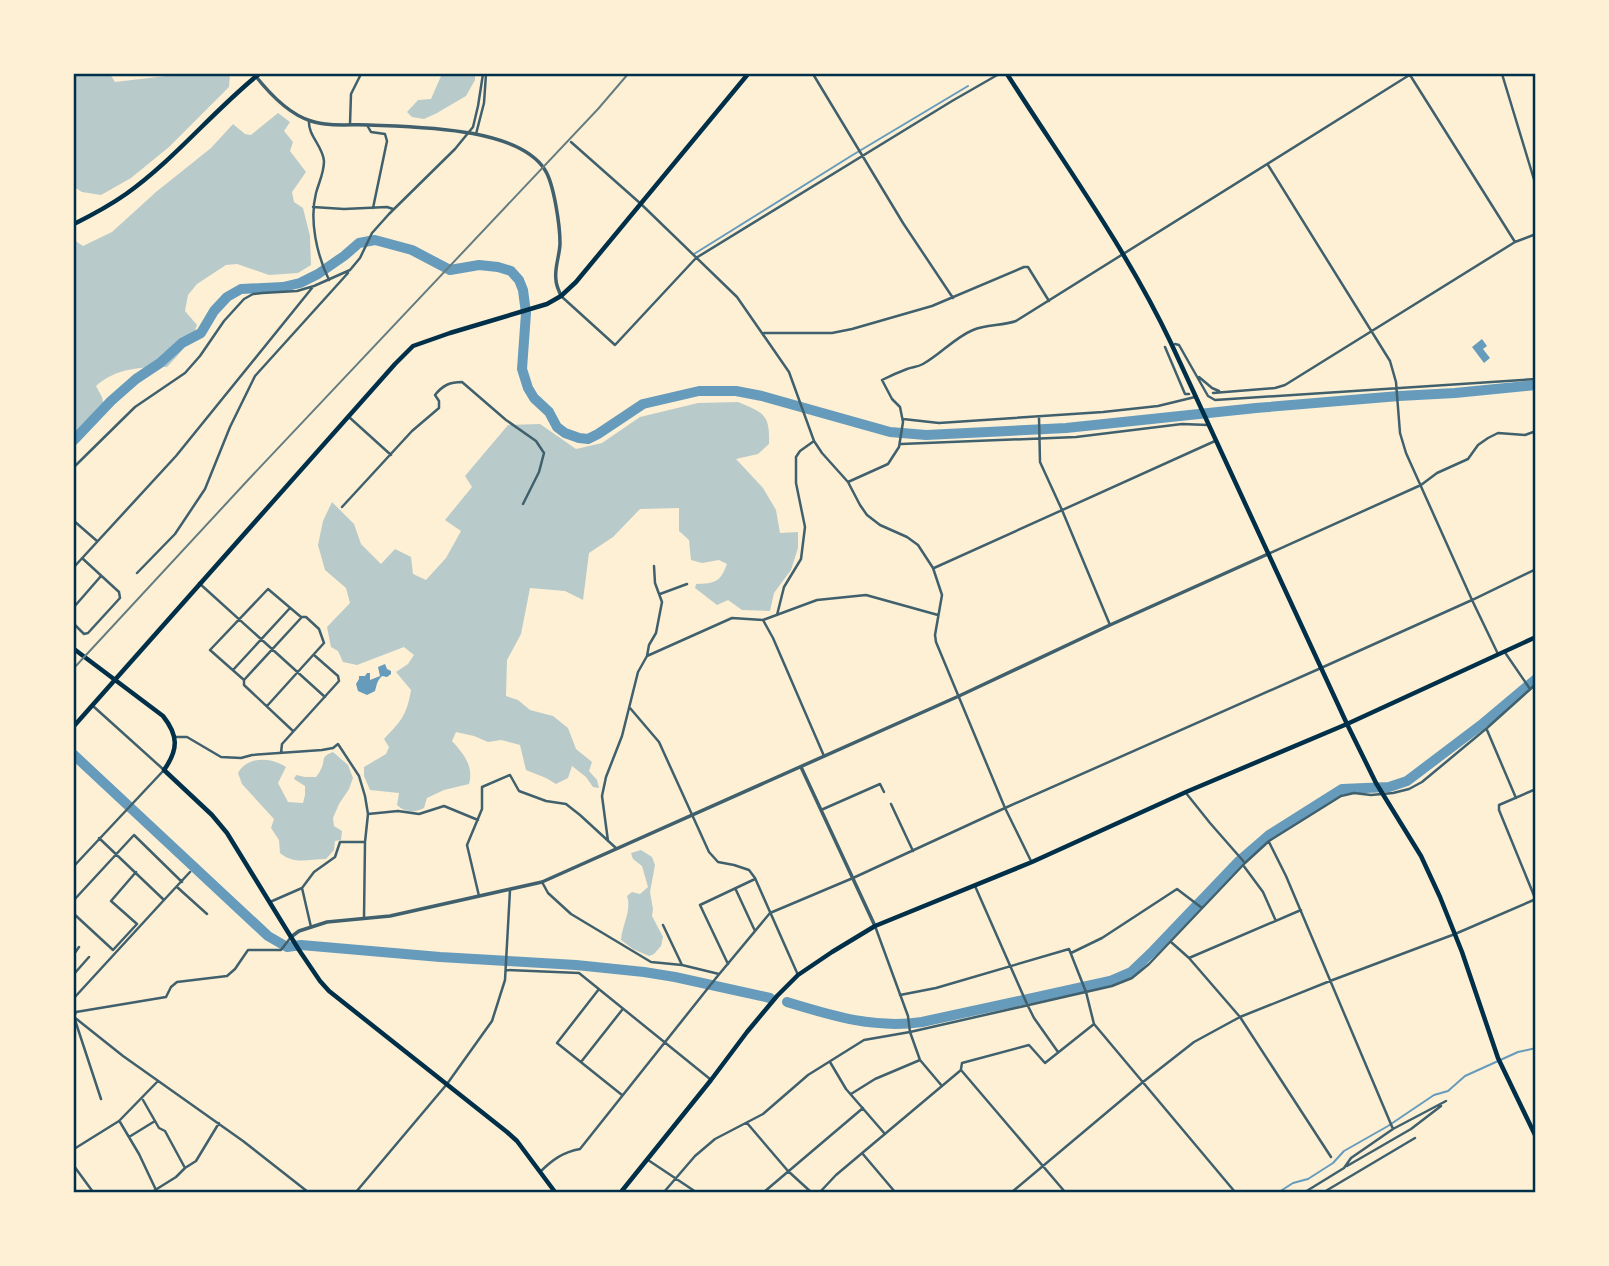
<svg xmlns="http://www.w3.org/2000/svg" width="1609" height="1266" font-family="'DejaVu Sans',sans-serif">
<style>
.green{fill:#b9caca}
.water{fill:#669bbc}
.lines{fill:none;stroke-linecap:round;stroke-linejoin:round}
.stream{stroke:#669bbc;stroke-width:2}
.river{stroke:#669bbc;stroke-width:10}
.minor{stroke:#3f606c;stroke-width:2.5}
.tertiary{stroke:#3f606c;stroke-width:3.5}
.secondary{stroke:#003049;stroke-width:4.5}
.trunk{stroke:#003049;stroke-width:4.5}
.rail{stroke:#657d81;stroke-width:2}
.neatline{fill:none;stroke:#003049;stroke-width:2.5}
</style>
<rect width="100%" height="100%" fill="#fdf0d5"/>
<path class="green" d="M74,74h36l5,8 51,-6 3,-2h61l-1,13 -60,60 -38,31 -30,17 -19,-3 -8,-5z
M440,74h35v6l-9,16 -29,17 -13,6 -12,-2 -5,-5 11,-12 13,-1 10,-23z
M278,113l12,9 -6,9 9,11 -3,9 16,21 -14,20 2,10 9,6 7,28 1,29 -13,8 -29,2 -32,-11 -11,1 -29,19 -9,11 -3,16 12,14c-5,16 -19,30 -30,42 -26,0 -51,1 -71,19l6,11 3,15 -31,32v-204l9,6 29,-14 44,-40 55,-44 22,-24 12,10 6,1z
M738,402c26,11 32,12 31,42l-11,10 -22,5 27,29 13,22 4,23 18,-1v16l-7,22 -17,23 -4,18 -28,-1 -14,-10 -11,5 -22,-17 1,-4c19,-1 24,-1 31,-20l-8,-4 -17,3 -11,-3 -2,-20 -10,-9v-23l-39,1 -27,28 -24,16 -6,47 -18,-9 -35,-3 -9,46 -14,26 -1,36 12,4 12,10 23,6 15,12 8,21 16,13 -3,9 8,9 2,8 -6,-1 -7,-10 -14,-11 -4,12 -12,6 -10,-6 -20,-8 -6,-25 -19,-5 -13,2 -14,-6 -18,-4 -4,9c12,13 22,26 17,43l-25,6 -17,8 -3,10c-10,5 -18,5 -27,-3l2,-12 -29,-3 -6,-14v-9l22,-13 3,-7 -5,-8c17,-18 23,-24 27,-49l-15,-18 12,-8 6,-9 -10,-8 -47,18 -14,-3 -5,-11 -7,-4 -4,-20 23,-24 -4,-15 -21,-18 -7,-25 5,-24 9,-19 22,22 7,20 20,20 14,-15 16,8 2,17 13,6 20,-22 15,-27 -16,-11 27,-33 -7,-11 43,-51 32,-1 36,25 26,-6 38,-26 58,-14z
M333,752l15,13 5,13 -4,11 -10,15 -6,14 1,8 8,5 -1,9 -6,1 -1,9 -8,9c-17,0 -32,6 -46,-6l-1,-13 -8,-12 3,-9 -32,-35 -4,-11c9,-17 33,-16 48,-6l-8,16 10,19 15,1 2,-8v-9l-11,-7 2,-4 9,2h11c2,-3 4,-5 5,-8 5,-10 -1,-12 12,-17z
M641,850l11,7 3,8 -5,27 3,17 -1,7 11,21 -2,9 -7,8 -5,2 -16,-7 -12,-9c1,-15 11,-30 6,-44l5,-4 8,2 8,-7 -6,-21 -9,-7 -2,-6z"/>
<path class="water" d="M1482,339l5,7 -4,3 7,9 -6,5 -12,-16z
M385,664l2,5 4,2v3l-4,3 -5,-1c-5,5 -5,8 -7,15l-8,4 -9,-4 -2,-7 3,-5v-3h6l2,-3h3v7l10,-4 -2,-9z"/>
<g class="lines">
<path class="stream" d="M694,254l157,-98 117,-70
M1279,1192l14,-9 15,-4 25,-16 11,-12 44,-25 46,-31 14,-4 17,-15 53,-24 18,-4"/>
<path class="river" d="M74,440l37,-39 25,-22 24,-16 22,-20 19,-10 13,-22 13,-14 14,-8 42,-2 17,-4 18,-9 26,-18 15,-13 16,-3 37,10 38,20 29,-5 19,2 13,4 8,9 4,10 3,23 -4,56 6,19 6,10 15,14 8,15 8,6 14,5 9,1 10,-5 45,-30 56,-13h37l26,5 128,36 36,3 140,-7 190,-20 143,-12 56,-3 81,-8
M74,755l194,181 19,11 14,-2 139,12 136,8 68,7 31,5 95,21
M787,1002c46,14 87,27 135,20l188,-41 21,-9 22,-21 86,-90 30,-26 73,-46 47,-2 18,-6 74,-56 55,-46"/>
<path class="minor" d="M813,74l90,149 50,75
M1502,74l34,112
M1410,75l105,167
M309,121c-1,15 14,25 15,40 0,12 -5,21 -8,32 -7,28 1,62 13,87
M350,124l1,-30 10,-20
M367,125l4,7 14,2 2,7 -14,67
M476,134l8,-31 2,-29
M571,142l70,62 96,93 52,75 25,69 8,12 26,29 12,23 7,10 13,10 27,12 11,8 15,23 9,27 -7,40 1,7 69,166 26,53
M1268,165l122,196 6,21 4,51 6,20 66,147 26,54
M313,207l31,2 43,-2 6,2
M561,296l54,49 81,-87 256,-157 47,-27
M764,333h68l20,-4 80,-23 92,-39h4l21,34
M1175,344l4,1 29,51 7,4 321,-21
M1165,347l20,47h4
M1199,377l13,11 7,3
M1213,393l62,-5 10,-3 230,-143 21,-8
M349,417l42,38
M1039,417l1,45 22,48 48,115
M903,419l36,4 164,-11 55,-6 37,-9
M901,444l175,-7 106,-13 26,1
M74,467l61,-60 50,-34 15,-17 24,-35 20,-22 9,-5 9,-1 35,-2 17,-5 36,-16 10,-12 12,-25 17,-19 66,-65 18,-22 5,-21 5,-32
M848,482l40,-18 11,-17 4,-25 -3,-15 -8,-8 -10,-19c8,-4 17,-8 25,-11 6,-2 11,-2 16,-5 18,-10 31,-26 50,-34 13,-6 29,-4 43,-9l395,-247
M342,507l70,-76 27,-23v-7l-4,-6c8,-10 15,-13 27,-13l44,38 30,21 8,12 -5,19 -16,32
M74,521l23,20
M1268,554l153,-69 16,-12 31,-14 10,-14 10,-7 10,-5 27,2 11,-4
M74,567l102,-111 136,-168
M934,568l281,-127
M137,573l38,-39 30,-45 25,-62 25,-51 93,-103
M199,583l126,114
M660,594l27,-10
M74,607l27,-31
M777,615l7,-28 17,-28 4,-32 -9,-44v-26l4,-6 14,-10
M763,620l10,18 51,118
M74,624l10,10 4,-1 32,-35 -1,-6 -37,-34
M1504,651l26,38
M647,656l85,-38 31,2 54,-20 49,-5 72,20
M233,670l57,-62
M244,680l57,-62
M267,706l57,-63 -5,-14 -13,-12h-5l-33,-28 -58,61 34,30v5l49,46
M630,708l29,34 50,110 9,10 16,3 15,5 6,8 43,97
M1487,730l29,68
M175,737h12l34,20 20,1 11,-3 70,-5 11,-2 5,-4 21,32 6,20 3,18 -3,28 -1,76
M281,753l1,-9 57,-63 -1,-5 -24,-21
M1186,793l24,30 35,40
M891,804l22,47
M821,810l59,-26 4,8
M368,814l30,-3 21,3 25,-8 34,14
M99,838l65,62 26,-28
M608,841l-6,-45 4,-19 16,-41 16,-64 9,-16 2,-11 7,-12 6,-31 -7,-19 -1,-17
M1269,842l17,34 107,253
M1243,865l20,27 12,27
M74,866l90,-96 -71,-64
M542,882l6,11 23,21 80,48 31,3 37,9
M975,886l52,118 7,14 24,34
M177,887l30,27
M736,890l19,41
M479,896l-12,-51 15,-36v-22l28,-12 9,16 27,10 20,3 14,11 37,34
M1535,898l-36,-88v-5l37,-16
M74,900l60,-65 48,47
M270,902l32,-14
M74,914l39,36 24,-26 -26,-23 25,-29
M663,925l19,40
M875,926l33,90 2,16 10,28 22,26
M311,927l-9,-39 12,-16 21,-15 5,-15h25
M1171,942l18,16 51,59 91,140
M1071,953l31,-15 75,-49 25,19
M74,954l5,-7
M1189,958l112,-48
M728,964l-28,-59 55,-26
M506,970l73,3 131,106
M74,974l15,-17
M599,989l-42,54 65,52
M900,995l36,-7 133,-39 17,43 8,32 141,168
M74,998l90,-98
M74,1017l49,39 120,85 65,51
M74,1017l2,-5 90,-15 5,-10 6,-5 50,-6 8,-7 13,-19h33l10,-13
M75,1020l26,79
M581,1062l41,-52
M830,1062l16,27 39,45
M961,1069l1,-6 67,-18 16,18 49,-39
M851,1094l24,-15 45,-19
M143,1100l16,28 6,3 20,37
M120,1122l19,32 17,36
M747,1123l41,48 23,21
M129,1137l26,-16
M74,1149l45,-28 39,-40
M862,1153l33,39
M648,1160l48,32
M74,1166l19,26
M1347,1166l64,-37 30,-23
M540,1172c12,-12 23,-20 40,-23l136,-171 54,-65 83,-35 152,-70 316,-140 151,-68 64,-31
M152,1192l24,-15 9,-9 11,-7 23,-38
M356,1192l91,-108 45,-63 13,-41 5,-90
M664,1192l31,-36 20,-17 48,-25 45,-39 56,-35 46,-8 202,-46 20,-8 17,-14 96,-101 24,-22 72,-45 13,-3 17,2 22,-2 16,-4 13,-7 65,-54 49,-44
M764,1192l99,-84
M820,1192l16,-17 125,-105 104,122
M1012,1192l131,-110 51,-40 46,-25 90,-36 125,-47 81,-35
M1305,1192l39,-24 7,-10 42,-29 53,-28
M1324,1192l91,-54"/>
<path class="tertiary" d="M254,74c14,18 34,40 57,47 18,6 39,3 58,4 47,2 149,2 176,45 9,14 15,56 15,73 0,12 -6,25 -4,37 0,5 3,11 5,16
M801,767l74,159
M291,937l8,-6 28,-9 63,-6 152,-34 417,-186 151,-71 158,-71"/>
<path class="secondary" d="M1007,74c56,88 119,174 164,269l176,381
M74,224c18,-9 35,-18 52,-30 48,-34 87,-83 133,-120
M74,649l89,67c15,19 16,33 1,54l48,45 15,18 72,117 21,31 9,10 178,141 10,9 38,51
M74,726l321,-362 18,-18 37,-13 97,-29 14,-8 15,-14 172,-208"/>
<path class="trunk" d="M1347,724l29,59 45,73 19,41 22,55 36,106 38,79
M621,1192l90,-112 36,-48 30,-36 21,-21 34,-23 43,-26 157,-64 154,-70 161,-68 189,-87"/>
<path class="rail" d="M74,668l174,-188 350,-371 30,-35"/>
</g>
<rect width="1609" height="1266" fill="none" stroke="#fdf0d5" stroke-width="150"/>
<rect x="75" y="75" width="1459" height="1116" class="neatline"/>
</svg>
